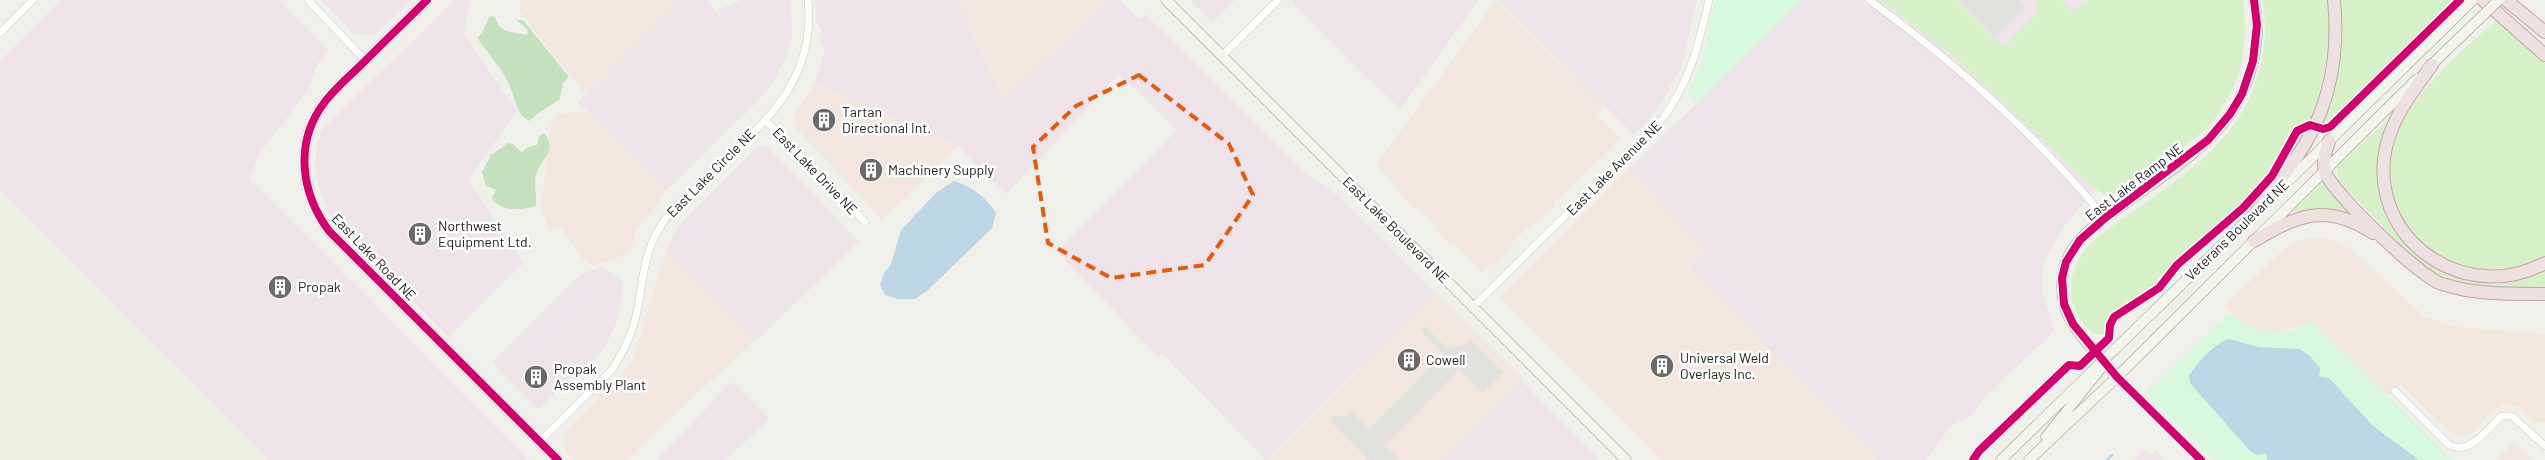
<svg xmlns="http://www.w3.org/2000/svg" width="2545" height="460" font-family="Barlow,sans-serif">
<style>
.commercial{fill:#f2e6df}
.industrial{fill:#eee3e8}
.farmland{fill:#edf1dd}
.grass{fill:#d6f0c7}
.forest{fill:#c4e1be}
.park{fill:#d7f8dd}
.parking{fill:#e1e1de}
.water{fill:#bcd6e6}
.lines{fill:none;stroke-linecap:round;stroke-linejoin:round}
.stream{stroke:#bcd6e6;stroke-width:2.5}
.street-casing{stroke:#c9c9c7;stroke-width:8}
.secondary-casing{stroke:#959c81;stroke-width:11}
.highway-casing{stroke:#c8a0a5;stroke-width:14}
.street{stroke:#fdfdfc;stroke-width:7}
.secondary{stroke:#f3f5ec;stroke-width:10}
.highway{stroke:#ede0e0;stroke-width:12}
.secondary-bridge-casing{stroke:#959c81;stroke-width:11;stroke-linecap:butt}
.secondary-bridge{stroke:#f3f5ec;stroke-width:10}
.cycleway-casing{stroke:#fff;stroke-width:11}
.cycleway{stroke:#d6006c;stroke-width:8}
.marked{fill:none;stroke:#e8590c;stroke-width:4;stroke-dasharray:10 6;stroke-linejoin:round}
.labels{text-anchor:middle;stroke-width:5;stroke-linejoin:round;paint-order:stroke}
.poi-label{font-size:14px;fill:#222;stroke:#fff;text-anchor:start}
.street-label{font-size:14px;fill:#222;stroke:#fff}
</style>
<rect width="100%" height="100%" fill="#f0f0eb"/>
<path class="commercial" d="M520,0h160l-95,94 -65,-82z
M957,0h152l-106,103z
M1496,0l109,107 -8,8 24,23 -66,64v4l-17,17h-5l-21,20v4l-17,18 -4,-1 -9,8 -26,-27h-5l-16,-16v-5l-14,-14 -6,-1 -16,-16 -1,-5 -22,-23z
M815,82l143,64 -76,74 -85,-91 -3,-14z
M571,112h16l79,79 -30,41 -5,19 -20,10 -18,4 -10,-6 -22,-31 -12,3 -8,-22 9,-82 6,-12z
M1629,169l78,80 -18,18 190,193h-217l-162,-163z
M2323,238l13,3 16,9 72,66 33,11 88,7v88h-14l-6,-10 -9,-6 -12,-1 -11,5 -21,24 -11,4 -6,-2 -55,-52 -12,12 -75,-74 -34,10 -22,-2 -14,-6 -19,-18 61,-58 18,-9z
M666,251l89,89 -129,120h-51l-9,-9 -3,-9 1,-9 68,-70z
M1435,292l88,86 -82,82h-173z
M2514,442l18,18h-36z"/>
<path class="industrial" d="M61,0h217l9,9 42,41 -11,13 -10,26 -7,11 -43,55 -8,25 279,280h-259l-270,-269v-130z
M322,0h90l-38,35 -20,-1z
M454,0h16l-6,35 53,76 -49,69 56,83 -76,74 -115,-117 -13,-28 -5,-25 2,-23 5,-14z
M680,0h27l15,19 -4,-9 23,-10h50l1,34 -4,19 -13,27 -16,20 -93,91 -88,-89z
M815,0h142l46,102 106,-102h11l19,19 6,-5 158,157 35,25 97,96 -169,168 -103,-106 -6,2 -100,-105 120,-121 -58,-56 -113,120 -48,-48 -143,-64 10,-32 -5,-9 1,-13 -5,-6z
M1190,0h45l-23,23z
M1295,0h184l-79,109 -108,-106z
M1498,0h199l-16,68 -25,43 -22,24z
M1802,0h418l-115,178 -43,51 -13,23 -6,13 -1,24 12,43 -69,64 -12,18 -25,14 -16,25 -8,7h-45l-190,-193 17,-18 -77,-80z
M767,146l92,95 -96,94 -8,5 -89,-89 14,-27 77,-77z
M602,267l21,15 -2,21 -6,23 -10,21 -28,33 -5,-4 -33,33 -47,-47 90,-89z
M1521,380l79,80h-159z
M732,382l37,37 -43,41h-70z
M2144,449l6,6 6,-5 10,10h-32z"/>
<path class="farmland" d="M0,198l262,262h-262z"/>
<path class="grass" d="M1881,0h75l47,47 33,-33 3,-7 -2,-7h25l12,12 13,-12h156c3,26 3,50 -5,75 -4,12 -19,40 -28,50 -12,12 -88,71 -102,70 -6,0 -12,-6 -17,-9l-132,-125z
M2262,0h66c5,46 -4,78 -17,122 -26,9 -31,42 -47,62 -23,30 -58,51 -86,77 -8,8 -14,19 -22,27 -19,17 -48,16 -48,48l-17,-4c-12,-11 -20,-26 -20,-43 0,-44 43,-62 73,-85 27,-20 58,-41 79,-66 33,-36 49,-90 39,-138z
M2341,0h117l-131,127 -6,-1c18,-40 22,-83 20,-126z
M2499,18l46,45v194c-73,46 -174,-23 -153,-109 13,-51 69,-96 107,-130z
M2395,113c-8,21 -20,45 -16,69 12,76 95,128 166,88v19l-71,-2 -44,-16 -18,-14 -74,-76 -1,-14z
M2324,181l35,37 -29,-8 -38,2z"/>
<path class="forest" d="M490,16l5,1c4,16 17,15 32,18l1,-4 -11,-11h6l46,57 -6,6 -3,16c-10,8 -22,12 -30,22 -15,-6 -15,-26 -22,-39 -8,-16 -21,-30 -31,-44l5,-5z
M544,133c15,19 -4,25 -8,42 -2,10 1,21 0,31 -13,4 -36,7 -44,-8l4,-8 -10,-4 -4,-14 9,-17 17,-12 5,1 9,9 4,-5 11,-3 2,-9z"/>
<path class="park" d="M1715,0h87l-105,103 -10,-9 14,-30z
M2229,312c20,17 39,25 66,17 7,-2 11,-7 18,-7l140,138h-238l-69,-67z"/>
<path class="parking" d="M1958,0h61l6,7 -30,30z
M1425,326l23,23 17,-5 5,-5 33,33 -20,21 -24,-23 -74,75 15,15h-31l-39,-39 4,-5h13l4,-5 18,18 74,-75 -23,-24z"/>
<path class="water" d="M954,181c17,5 33,17 42,32l-4,15 -64,62 -13,9h-18l-12,-4 -5,-10 4,-12 7,-9 10,-34 35,-37z
M2228,339l31,8 40,2 10,6 11,13 -1,9 10,1 44,48 46,34h-152l-1,-7 -8,2 -7,-3 -61,-69 -1,-8c11,-14 21,-28 39,-36z"/>
<g class="lines">
<path class="stream" d="M2107,460l5,-5"/>
<g class="street-casing">
<path id="street" d="M308,0l57,60
M1869,0c87,63 167,135 236,218
M0,33l33,-33
M1222,56l56,-56
M765,120l100,102
M1473,307l188,-186c29,-39 37,-74 48,-121
M2117,377l84,83
M2395,391l54,54c21,11 38,-16 53,-29h10l33,30
M540,441l71,-70c10,-15 18,-30 23,-47 9,-32 7,-66 25,-95 10,-18 26,-31 40,-45 57,-55 118,-96 109,-184"/>
</g>
<g class="secondary-casing">
<path id="secondary" d="M427,0c-21,21 -42,41 -63,62 -13,13 -29,26 -40,41 -30,40 -23,90 5,128l229,229
M1166,0l460,460
M2427,69l48,-46
M2278,191l195,-191
M2117,377c-17,-23 -46,-44 -53,-73 -4,-17 -2,-39 8,-54 12,-19 33,-32 51,-45 32,-24 71,-47 97,-78 29,-33 44,-83 34,-127
M2046,437l55,-69
M2001,460l261,-254
M2029,460l88,-83 300,-298"/>
</g>
<g class="highway-casing">
<path id="highway" d="M2483,0l62,55
M2506,0l39,32
M2432,65c-21,29 -44,57 -48,94 -9,87 86,145 161,104
M2329,141c-3,11 -8,21 -3,33 9,21 94,103 116,110 34,11 68,10 103,10
M2258,210c16,-22 33,-43 47,-66 26,-43 34,-94 29,-144
M2254,241c44,-26 72,-39 119,-8"/>
</g>
<use href="#street" class="street"/>
<use href="#secondary" class="secondary"/>
<use href="#highway" class="highway"/>
<g class="secondary-bridge-casing">
<path id="secondary-bridge" d="M2475,23l24,-23"/>
</g>
<use href="#secondary-bridge" class="secondary-bridge"/>
<g class="cycleway-casing">
<path id="cycleway" d="M427,0c-21,21 -42,41 -63,62 -13,13 -29,26 -40,41 -30,40 -23,90 5,128l229,229
M1973,460l6,-9 90,-86 11,1 29,-28 1,-13 4,-8 45,-29 18,-23 66,-57 29,-32 25,-45 13,-6 13,4 7,-2 130,-127
M2201,460l-84,-83 -44,-53 -9,-20 -2,-26 4,-16 14,-22 25,-22 103,-78 22,-26 12,-20 11,-33 4,-36 -3,-25"/>
</g>
<use href="#cycleway" class="cycleway"/>
</g>
<path class="marked" d="M1139,75l90,69 24,51 -48,70 -94,13 -63,-35 -15,-96 43,-41z"/>
<defs>
<g id="building-disc" transform="scale(1.25)"><circle r="9.5" fill="#6a6a68" stroke="#fff"/><path d="M-4-6H4V6H1V3H-1V6H-4ZM-2.5-4.3h1.7v1.8h-1.7ZM.8-4.3h1.7v1.8H.8ZM-2.5-1h1.7V.8h-1.7ZM.8-1h1.7V.8H.8Z" fill="#fff"/></g>
</defs>
<g fill-rule="evenodd">
<use href="#building-disc" x="824" y="120"/>
<use href="#building-disc" x="871" y="170"/>
<use href="#building-disc" x="420" y="234"/>
<use href="#building-disc" x="280" y="287"/>
<use href="#building-disc" x="1409" y="360"/>
<use href="#building-disc" x="1662" y="366"/>
<use href="#building-disc" x="536" y="377"/>
</g>
<g class="labels">
<g class="poi-label">
<text x="842" y="117">Tartan<tspan x="842" dy="16">Directional Int.</tspan></text>
<text x="888" y="175">Machinery Supply</text>
<text x="438" y="231">Northwest<tspan x="438" dy="16">Equipment Ltd.</tspan></text>
<text x="298" y="292">Propak</text>
<text x="1680" y="363">Universal Weld<tspan x="1680" dy="16">Overlays Inc.</tspan></text>
<text x="1426" y="365">Cowell</text>
<text x="554" y="374">Propak<tspan x="554" dy="16">Assembly Plant</tspan></text>
</g>
<g class="street-label">
<text transform="translate(1614 168) rotate(-45)" y="5">East Lake Avenue NE</text>
<text transform="translate(815 171) rotate(46)" y="5">East Lake Drive NE</text>
<text transform="translate(711 173) rotate(-45)" y="5">East Lake Circle NE</text>
<text transform="translate(2134 182) rotate(-37)" y="5">East Lake Ramp NE</text>
<text transform="translate(1396 230) rotate(45)" y="5">East Lake Boulevard NE</text>
<text transform="translate(2237 230) rotate(-44)" y="5">Veterans Boulevard NE</text>
<text transform="translate(374 257) rotate(46)" y="5">East Lake Road NE</text>
</g>
</g>
</svg>
